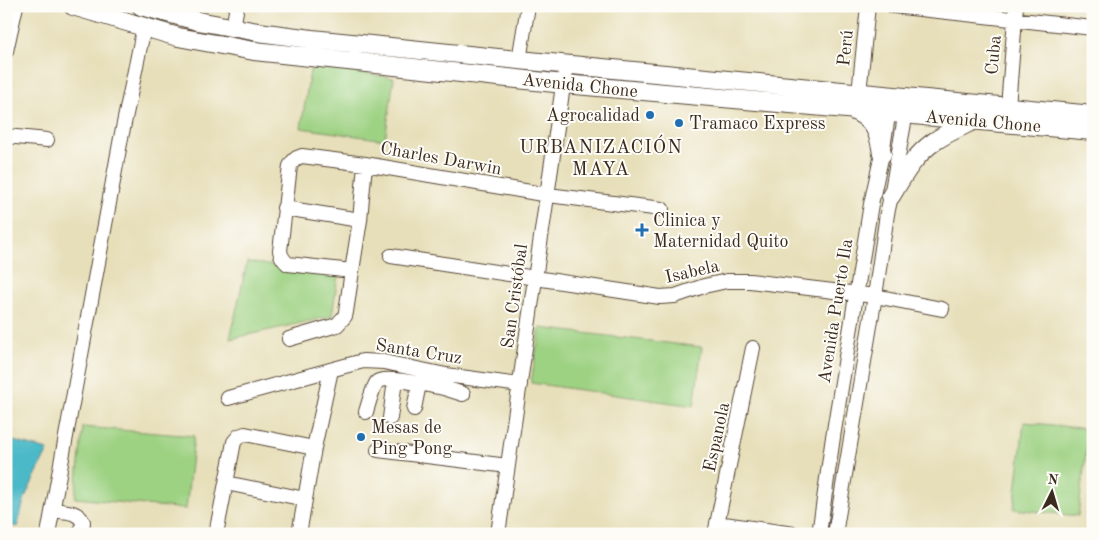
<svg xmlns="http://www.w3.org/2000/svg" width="1099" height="540" font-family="'Old Standard TT',serif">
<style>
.green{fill:#9ed283;stroke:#6c7e50}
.water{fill:#4cb9c8;stroke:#447273}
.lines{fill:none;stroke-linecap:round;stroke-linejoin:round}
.minor-casing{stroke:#554535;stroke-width:16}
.major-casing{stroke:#554535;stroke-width:20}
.minor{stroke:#fff;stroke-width:14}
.major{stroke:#fff;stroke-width:18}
.poi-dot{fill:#1f6fb2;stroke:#fdfcf7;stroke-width:2}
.labels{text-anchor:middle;stroke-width:4;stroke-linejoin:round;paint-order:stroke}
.street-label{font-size:18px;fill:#3b2a1e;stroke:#fdfcf7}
.poi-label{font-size:18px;fill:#3b2a1e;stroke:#fdfcf7;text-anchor:start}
.neighbourhood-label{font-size:19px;letter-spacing:1px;fill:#3b2a1e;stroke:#fdfcf7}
</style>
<rect width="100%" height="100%" fill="#fdfcf7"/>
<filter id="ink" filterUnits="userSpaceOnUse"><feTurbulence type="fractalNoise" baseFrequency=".02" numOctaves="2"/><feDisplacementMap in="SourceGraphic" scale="10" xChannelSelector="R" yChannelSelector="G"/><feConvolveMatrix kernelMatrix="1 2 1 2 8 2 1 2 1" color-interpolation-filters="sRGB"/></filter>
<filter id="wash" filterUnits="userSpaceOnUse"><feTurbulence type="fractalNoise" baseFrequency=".0096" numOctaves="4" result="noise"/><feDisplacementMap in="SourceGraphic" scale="20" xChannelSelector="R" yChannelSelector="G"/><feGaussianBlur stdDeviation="1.12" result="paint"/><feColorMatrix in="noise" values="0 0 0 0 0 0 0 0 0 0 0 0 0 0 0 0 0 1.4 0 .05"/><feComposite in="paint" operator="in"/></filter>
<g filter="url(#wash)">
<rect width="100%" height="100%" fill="#e7dfba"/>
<path class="green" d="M311,65l83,13 -9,62 -84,-12z
M247,262l91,13 -6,41 -102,23z
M540,328l162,19 -8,59 -163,-23z
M1024,422l65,7 -11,87 -64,-7z
M83,427l111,9 -8,73 -111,-11z"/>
<path class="water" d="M6,439l42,11 -23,47 -8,30 -11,-3z"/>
</g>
<g filter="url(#ink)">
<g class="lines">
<g class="minor-casing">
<path id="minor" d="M893,6l200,22
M233,27l4,-21
M6,51l10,-45
M519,60l9,-54
M859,93l9,-87
M1008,107l8,-101
M6,136l41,4
M284,208l76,12
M391,256l269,41 15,-1 29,-10 23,-5h23l125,15 67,13
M352,271l8,-51 5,-56
M289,339l48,-14 8,-9 1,-4 6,-41 -64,-7c-5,-4 -7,-7 -8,-13l10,-85c3,-5 5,-8 12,-10l63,8 183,31 114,14
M444,388l19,6
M228,398l135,-37 21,1 62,13 74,10
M414,409l5,-25
M366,412c2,-7 7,-25 11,-30 8,-7 55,4 67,6l2,-13
M390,418l5,-38
M378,450l130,16
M226,483l79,16
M53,510c11,2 24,0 30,12l-1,9 -4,3
M717,523l77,11
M48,534l73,-396 23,-111
M216,534l18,-92 5,-6 6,-2 69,14
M299,534l15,-86 17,-78
M498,534l68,-469
M715,534l38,-186
M819,534l14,-97 38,-233 11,-50 8,-51
M835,534l40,-238 12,-82 4,-18 16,-90"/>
</g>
<g class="major-casing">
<path id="major" d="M73,6l105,31 76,14 310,33 529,47
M141,6l57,15 60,11 54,7 207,21 574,55
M852,110c22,9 27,22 30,44
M891,196c12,-20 24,-42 44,-55 12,-8 25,-14 38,-20"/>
</g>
<use href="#minor" class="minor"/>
<use href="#major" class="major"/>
</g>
</g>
<g class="poi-dot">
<circle cx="650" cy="115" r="5"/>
<circle cx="679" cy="123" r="5"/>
<path d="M639.5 222.5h5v5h5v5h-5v5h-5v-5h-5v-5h5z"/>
<circle cx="361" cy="437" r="5"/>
</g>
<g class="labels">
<g class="street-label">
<text transform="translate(845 48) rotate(-84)" y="6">Perú</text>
<text transform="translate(993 55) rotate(-85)" y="6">Cuba</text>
<text transform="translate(580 85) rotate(6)" y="6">Avenida Chone</text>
<text transform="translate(983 121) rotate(5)" y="6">Avenida Chone</text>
<text transform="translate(441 158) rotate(10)" y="6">Charles Darwin</text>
<text transform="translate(692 271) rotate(-13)" y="6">Isabela</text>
<text transform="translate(514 296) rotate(-82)" y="6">San Cristóbal</text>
<text transform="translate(835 311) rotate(-81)" y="6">Avenida Puerto Ila</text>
<text transform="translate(419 351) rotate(9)" y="6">Santa Cruz</text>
<text transform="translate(716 437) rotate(-78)" y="6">Espanola</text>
</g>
<g class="poi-label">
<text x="640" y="121" text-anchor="end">Agrocalidad</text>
<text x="689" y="129">Tramaco Express</text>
<text x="653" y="226">Clinica y<tspan x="653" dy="21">Maternidad Quito</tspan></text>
<text x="371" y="433">Mesas de<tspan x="371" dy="21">Ping Pong</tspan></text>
</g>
<g class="neighbourhood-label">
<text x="601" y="153">URBANIZACIÓN<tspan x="601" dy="22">MAYA</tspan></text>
</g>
</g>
<rect width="1099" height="540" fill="none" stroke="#fdfcf7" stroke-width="25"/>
<g transform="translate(1052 492) rotate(5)" stroke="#fdfcf7" stroke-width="4" paint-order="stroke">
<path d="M0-4L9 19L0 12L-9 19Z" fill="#3b2a1e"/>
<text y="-8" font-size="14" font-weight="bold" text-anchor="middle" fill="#3b2a1e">N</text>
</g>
</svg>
